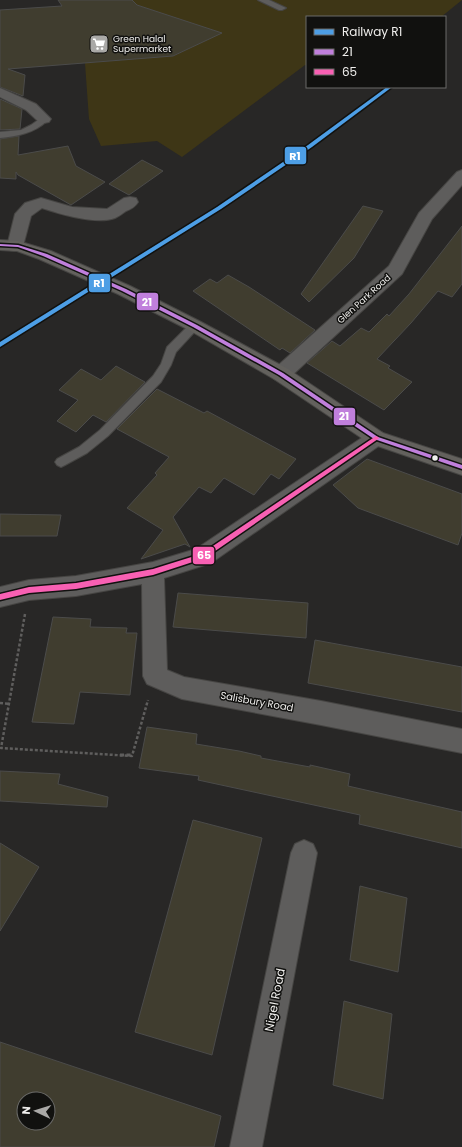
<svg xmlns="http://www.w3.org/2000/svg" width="462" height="1147" font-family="Poppins,sans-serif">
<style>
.green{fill:#3e3616}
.building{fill:#403d2f;stroke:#4b4b4a;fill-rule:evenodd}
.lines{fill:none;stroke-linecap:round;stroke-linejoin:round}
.lane-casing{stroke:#464543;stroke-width:2}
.street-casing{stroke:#464543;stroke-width:2}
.secondary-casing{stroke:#464543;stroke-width:2}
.path-far1{stroke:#5f5e5d;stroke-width:2.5;stroke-dasharray:3 2;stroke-linecap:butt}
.path{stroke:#5f5e5d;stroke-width:3;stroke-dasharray:4 2.5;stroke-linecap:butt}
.lane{fill:#5e5d5c;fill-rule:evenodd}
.street{fill:#5e5d5c;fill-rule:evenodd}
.secondary{fill:#63615d;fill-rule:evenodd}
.bus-1-casing{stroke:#11110f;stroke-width:3}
.bus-2-casing{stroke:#11110f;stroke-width:3}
.bus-1{fill:#c07fdc;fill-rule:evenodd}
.bus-2{fill:#f860b3;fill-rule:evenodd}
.rail-1-casing{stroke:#11110f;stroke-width:3}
.rail-1{fill:#4d9ee5;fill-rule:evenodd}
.bus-dot{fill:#f0efed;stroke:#11110f;stroke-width:1.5}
.labels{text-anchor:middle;stroke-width:3;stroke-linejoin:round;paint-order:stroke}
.far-poi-label{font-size:9px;fill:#f0efed;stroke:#11110f;text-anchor:start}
.far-street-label{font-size:9px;fill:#f0efed;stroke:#11110f}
.street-label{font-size:10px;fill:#f0efed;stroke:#11110f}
.near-street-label{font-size:12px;fill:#f0efed;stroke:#11110f}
.line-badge{stroke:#11110f;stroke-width:1.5}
.badge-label{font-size:11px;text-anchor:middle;font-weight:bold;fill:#fff}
</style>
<rect width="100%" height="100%" fill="#282726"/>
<path class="green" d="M132,0h330l-21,17h-134v48h-2l-123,92 -25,-16 -56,5 -12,-27 -4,-56 88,-7 48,-23 -84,-28z"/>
<path class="building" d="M58,0h74l5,5 85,28 -49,23 -165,13 17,6 -2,21 -23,-9v-77l62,-4z
M0,99l22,10 -2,20 -20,1z
M19,136l-1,19 50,-9 8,20 29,16 -34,23 -53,-30 -2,-3v7l-16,-1v-39z
M142,160l21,11 -34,24 -20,-11z
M363,206l20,5 -29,47 -45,44 -8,-8z
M462,226v58l-10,13 -14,-6 -27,32 -34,36 13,7 -2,2 24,14 -28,28 -77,-47 25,-22 8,5 21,-18 8,4 18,-18 2,2 20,-22z
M228,275l21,12 66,43 -25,23 -8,-5 -2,2 -87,-59 17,-12 7,4z
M116,366l29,16 -39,40 -13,-7 -17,17 -19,-11 21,-21 -19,-10 22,-21 20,11z
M157,389l47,24 3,-2 89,48 -17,20 -8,-5 -17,21 -30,-17 -13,15 -12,-6 -26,30 17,30 -5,-3 -44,15 22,-29 -36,-22 30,-33 -2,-2 14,-16 -52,-28z
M367,459l95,35v39l-4,12 -100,-37 -25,-23z
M0,514l61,1 -4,21h-57z
M178,593l130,10 -2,35 -133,-11z
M53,617l38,2 -1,8 37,1 -1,5h11l-7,62 -50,-3 -6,32 -42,-2z
M315,640l147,27v45l-154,-29z
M147,727l50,7 -1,10 43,7 22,5v2l49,9v-2l40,9 -2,12 114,26v36l-103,-24 1,-9 -162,-35 1,-4 -60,-8z
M0,771l60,3 -2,10 50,13 -1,10 -107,-6z
M193,820l69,18 -50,217 -77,-23z
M0,843l39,24 -39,64z
M360,886l47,12 -9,74 -48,-12z
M344,1001l48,13 -9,85 -50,-14z
M0,1042l221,74 -7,31h-214zM24,1099h24v24h-24z"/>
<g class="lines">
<g class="lane-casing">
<path id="lane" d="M258,0h11l17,8 -4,2h-3z
M44,116l3,1 1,2 -1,2c-13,12 -29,15 -47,17v-6l21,-2 10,-5z
M195,322l4,1 1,3 -24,26 -5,13 -10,17 -53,54 -21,17 -22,12 -4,2 -4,-2 -2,-3 2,-3 22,-12 21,-17 53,-54 8,-12 6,-17 24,-24z"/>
</g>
<g class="street-casing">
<path id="street" d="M0,88l36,16 15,15 -2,3 -5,1 -5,-1 -13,-12 -26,-13z
M462,170v15l-30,34 -30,55 -114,105 -7,2 -7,-2 -2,-5 2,-5 115,-103 30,-53 38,-41z
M130,197l6,1 2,4c-3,5 -7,7 -12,9 -4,3 -7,5 -11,7 -19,7 -55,-4 -73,-10l-11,8 -8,30 -2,4 -6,1 -6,-1 -2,-4 8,-32 10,-11 16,-5 31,9 35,2 17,-11z
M376,430l7,3 3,5 -3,5 -172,120 -47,15 3,92 17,7 137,24 141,28v24l-141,-28 -139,-26 -35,-15 -4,-8 -1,-92 -66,12 -47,4 -29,7v-20l29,-7 47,-4 77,-14 43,-13 173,-116z
M304,840l9,4 4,9 -55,294h-32l61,-294 4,-9z"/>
</g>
<g class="secondary-casing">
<path id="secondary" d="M0,240l18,1 33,10 79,35 71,36 87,47 95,64 79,26v16l-93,-32 -95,-64 -85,-49 -71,-36 -79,-35 -22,-8 -17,-1z"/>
</g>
<path class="path-far1" d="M25,614l-24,134 131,8 16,-56
M0,703l10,1"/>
<path class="path" d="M120,755h12"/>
<use href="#lane" class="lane"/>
<use href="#street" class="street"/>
<use href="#secondary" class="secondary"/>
<g class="bus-1-casing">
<path id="bus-1" d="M0,244l18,1 29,9 79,35 71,36 86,48 95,64 84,28v4l-88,-30 -95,-64 -86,-48 -71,-36 -79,-35 -25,-9 -18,-1z"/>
</g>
<g class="bus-2-casing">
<path id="bus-2" d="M376,436l2,1 1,1 -1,1 -173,119 -52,17 -77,14 -47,4 -29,7v-6l29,-7 47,-4 77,-14 48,-15z"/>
</g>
<use href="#bus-1" class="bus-1"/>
<use href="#bus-2" class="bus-2"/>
<g class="rail-1-casing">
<path id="rail-1" d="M387,87h5l-80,60 -91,62 -221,138v-5l217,-135 91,-62z"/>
</g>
<use href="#rail-1" class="rail-1"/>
</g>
<defs>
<g id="supermarket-square" transform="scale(1)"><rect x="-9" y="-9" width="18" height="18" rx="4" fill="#aaa9a7" stroke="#11110f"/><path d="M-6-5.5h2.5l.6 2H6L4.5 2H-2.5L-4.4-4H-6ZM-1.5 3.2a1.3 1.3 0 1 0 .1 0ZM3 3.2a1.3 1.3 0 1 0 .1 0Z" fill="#fff"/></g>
</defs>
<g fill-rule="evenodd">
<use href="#supermarket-square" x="99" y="44"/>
</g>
<circle class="bus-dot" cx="435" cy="458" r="3.5"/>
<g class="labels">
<g class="far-poi-label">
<text x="113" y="42">Green Halal<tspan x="113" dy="10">Supermarket</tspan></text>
</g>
<g class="far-street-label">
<text transform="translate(364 299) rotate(-42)" y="3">Glen Park Road</text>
</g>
<g class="street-label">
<text transform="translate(257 701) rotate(10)" y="4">Salisbury Road</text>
</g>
<g class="near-street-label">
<text transform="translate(275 1000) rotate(-79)" y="4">Nigel Road</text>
</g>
</g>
<g class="line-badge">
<rect x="284" y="146" width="23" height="19" rx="4" fill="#4d9ee5"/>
<rect x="88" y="273" width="23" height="20" rx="4" fill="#4d9ee5"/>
<rect x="136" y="292" width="23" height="19" rx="4" fill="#c07fdc"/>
<rect x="333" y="407" width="23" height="19" rx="4" fill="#c07fdc"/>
<rect x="192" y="546" width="23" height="19" rx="4" fill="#f860b3"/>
</g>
<g class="badge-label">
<text x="295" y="160">R1</text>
<text x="99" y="287">R1</text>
<text x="147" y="306">21</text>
<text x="344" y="420">21</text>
<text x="204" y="559">65</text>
</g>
<rect x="306" y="16" width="140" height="72" fill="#11110f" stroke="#6a6a68"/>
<rect x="314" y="29" width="20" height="6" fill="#4d9ee5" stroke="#6a6a68"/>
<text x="342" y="36" font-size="12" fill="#f0efed">Railway R1</text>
<rect x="314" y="49" width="20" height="6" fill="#c07fdc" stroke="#6a6a68"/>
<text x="342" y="56" font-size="12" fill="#f0efed">21</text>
<rect x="314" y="69" width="20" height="6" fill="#f860b3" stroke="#6a6a68"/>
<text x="342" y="76" font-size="12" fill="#f0efed">65</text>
<g transform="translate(36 1111) rotate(274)"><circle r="19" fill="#11110f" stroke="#6a6a68"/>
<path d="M0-3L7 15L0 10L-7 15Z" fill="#aaa9a7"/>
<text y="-6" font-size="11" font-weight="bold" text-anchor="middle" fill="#f0efed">N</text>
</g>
</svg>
